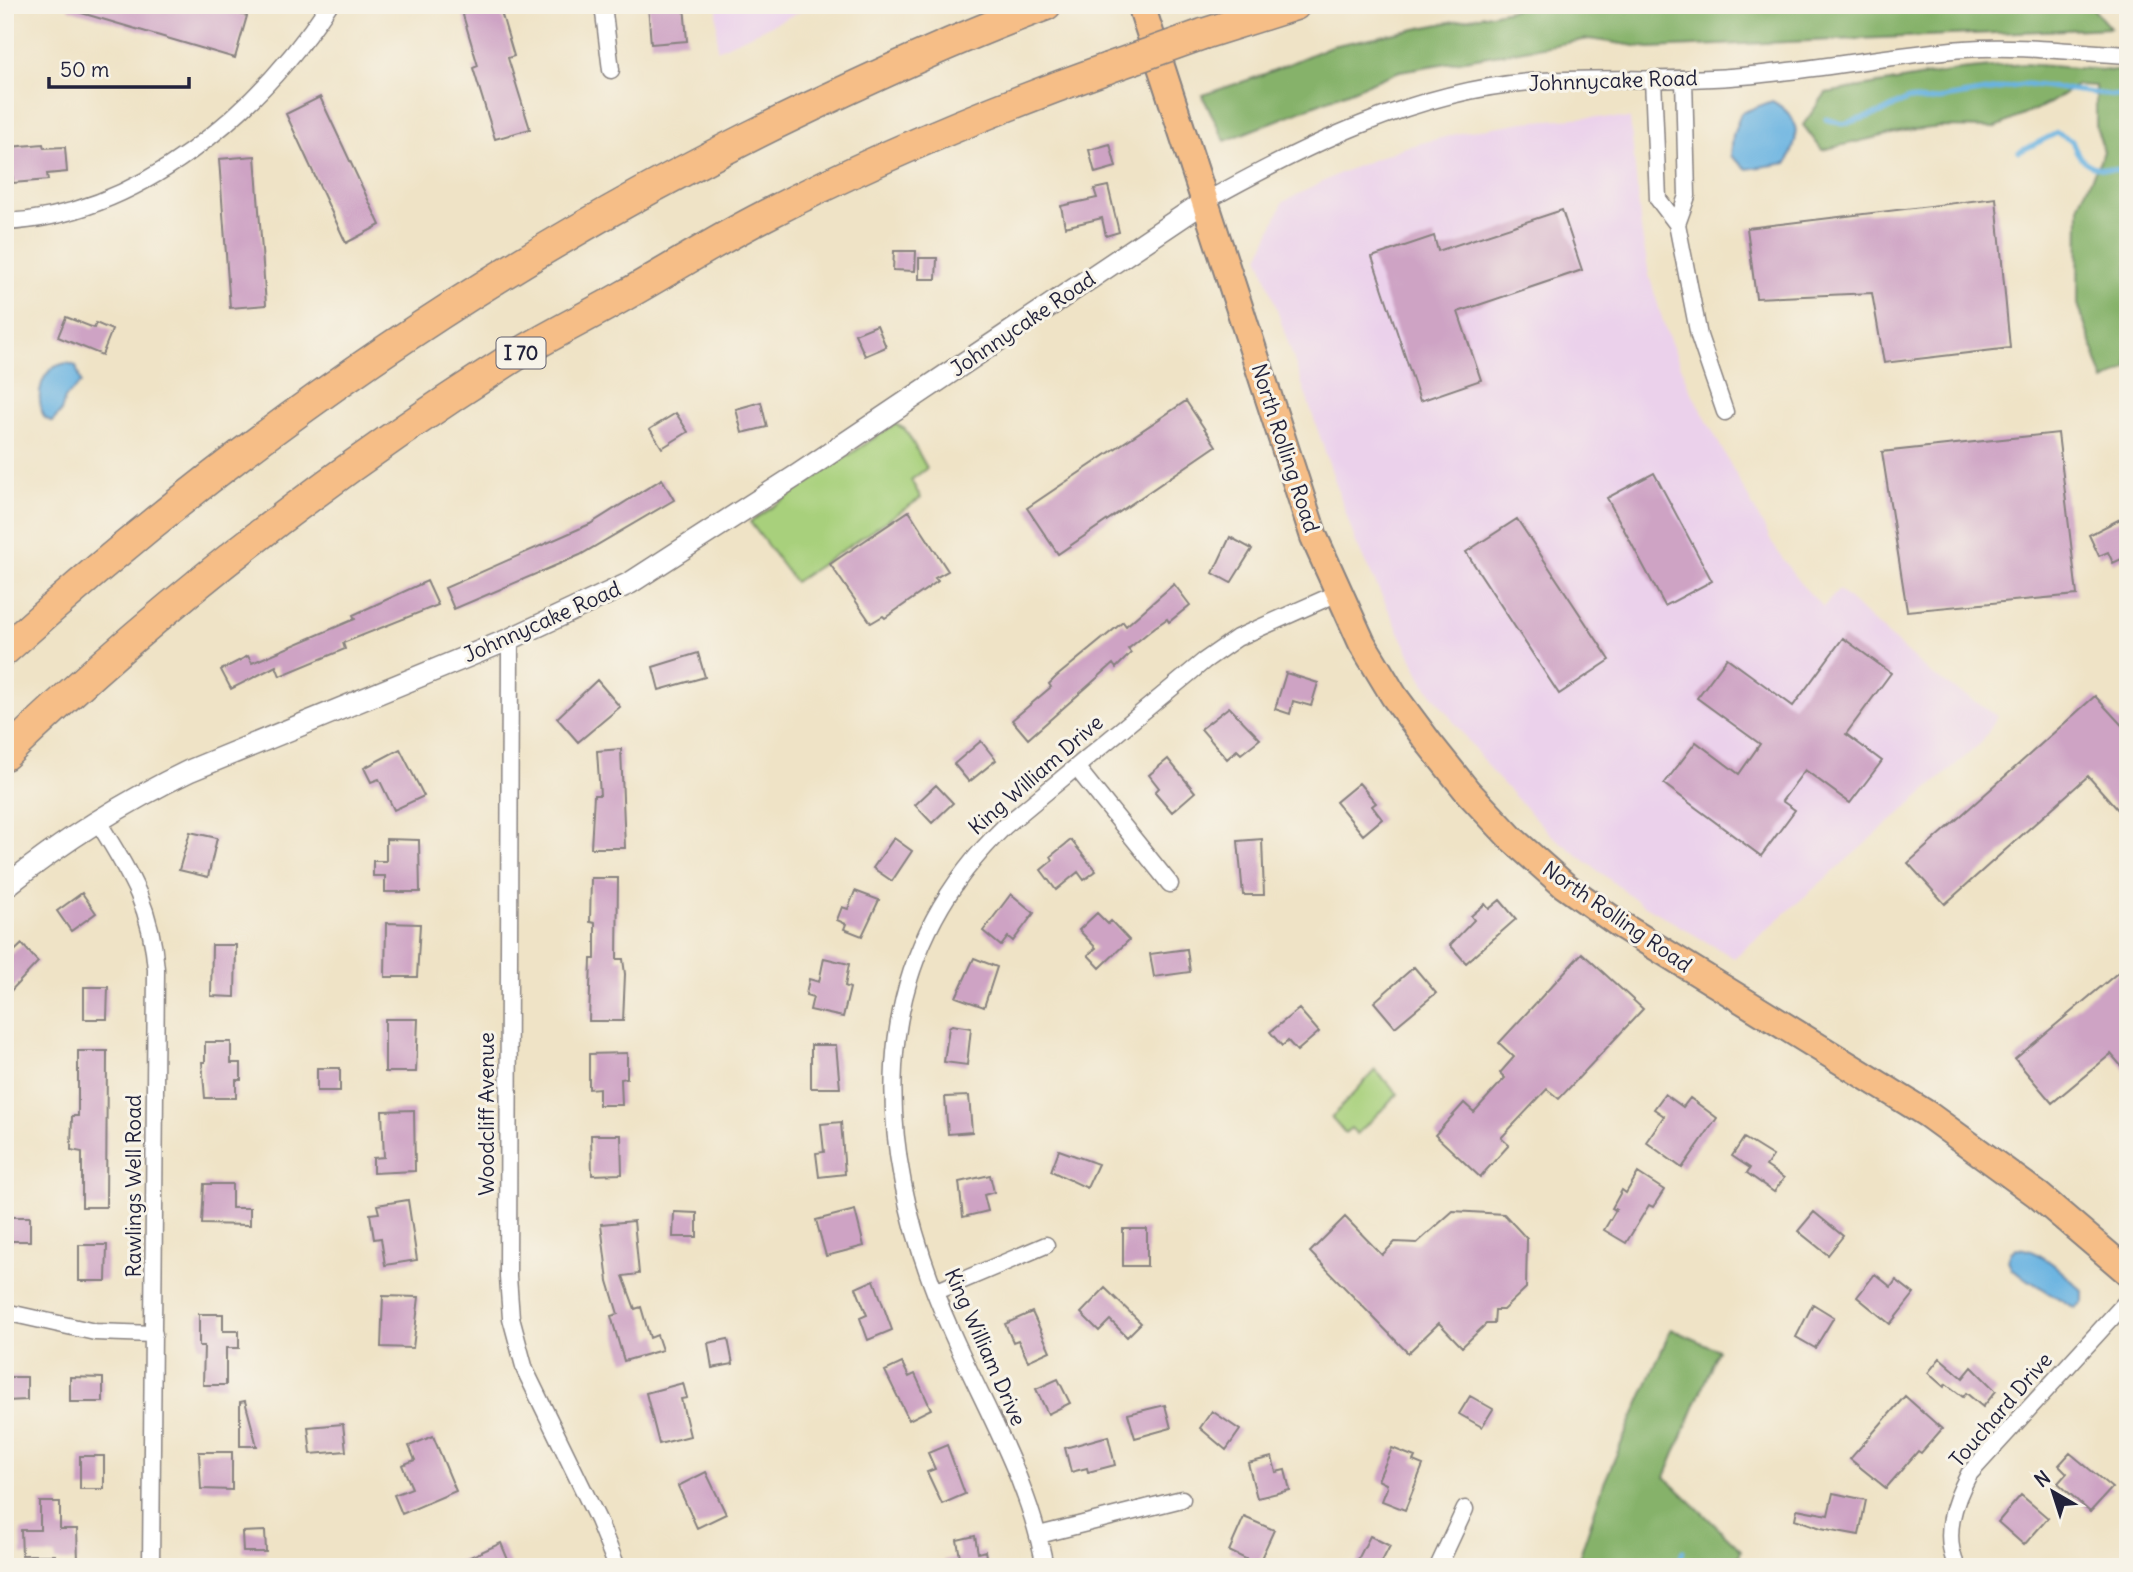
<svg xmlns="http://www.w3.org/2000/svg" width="2133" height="1572" font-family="Delius,sans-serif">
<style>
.built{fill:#ebd1eb}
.green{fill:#a8d07b;stroke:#65795b;stroke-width:2}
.forest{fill:#86b26b;stroke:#546a53;stroke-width:2}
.water{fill:#69b3e1;stroke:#466a8e;stroke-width:2}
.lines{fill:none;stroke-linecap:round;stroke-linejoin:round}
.stream{stroke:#69b3e1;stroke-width:5}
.building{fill:#cea3c4}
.minor-casing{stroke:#888280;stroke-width:19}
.tertiary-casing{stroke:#888280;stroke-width:24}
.primary-casing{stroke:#888280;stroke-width:30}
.motorway-casing{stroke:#888280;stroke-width:33}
.minor{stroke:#fff;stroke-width:16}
.tertiary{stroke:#fff;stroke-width:21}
.primary{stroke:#f6be87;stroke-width:26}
.motorway{stroke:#f6be87;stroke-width:30}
.motorway-bridge-casing{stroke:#888280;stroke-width:33;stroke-linecap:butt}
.motorway-bridge{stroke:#f6be87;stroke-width:30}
.labels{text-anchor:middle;stroke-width:6;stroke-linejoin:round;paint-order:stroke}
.shield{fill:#f7f3e8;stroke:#62616f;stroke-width:2}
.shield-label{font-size:19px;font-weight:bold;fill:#22223b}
.street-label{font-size:21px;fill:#22223b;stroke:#f7f3e8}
</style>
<rect width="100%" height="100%" fill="#f7f3e8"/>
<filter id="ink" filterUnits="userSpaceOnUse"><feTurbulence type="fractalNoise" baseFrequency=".0143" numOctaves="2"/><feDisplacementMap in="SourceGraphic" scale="14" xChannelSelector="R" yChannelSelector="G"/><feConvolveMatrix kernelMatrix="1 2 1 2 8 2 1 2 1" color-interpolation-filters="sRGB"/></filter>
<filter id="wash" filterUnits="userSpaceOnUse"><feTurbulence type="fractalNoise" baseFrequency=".00686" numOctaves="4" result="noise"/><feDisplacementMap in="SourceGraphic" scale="28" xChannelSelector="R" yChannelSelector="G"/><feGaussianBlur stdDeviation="1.57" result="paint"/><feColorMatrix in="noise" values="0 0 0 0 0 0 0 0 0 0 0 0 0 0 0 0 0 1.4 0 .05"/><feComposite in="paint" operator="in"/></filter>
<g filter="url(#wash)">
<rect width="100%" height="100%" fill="#efe3c6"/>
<path class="built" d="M717,5h98l-98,45z
M1588,117l42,2 11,110 8,46 16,53 25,61 84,157 25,36 24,25 16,-17 92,84 67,42 -16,26 -248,216 -95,-56 -89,-68 -57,-61 -69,-90 -68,-140 -97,-286 24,-55 57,-29 62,-25 62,-16 59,-10z"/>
<path class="green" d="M895,424l10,5 22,39 -16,12 10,18 -126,84 -45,-60z
M1375,1070l23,24 -41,40 -6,-6 -6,5 -14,-15z"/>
<path class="forest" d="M1535,5h555l20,23 -461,20 -60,-9 -189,32 -175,70 -23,-46 58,-19 71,-30z
M2023,64l105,8v296l-24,13 -26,-77 1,-100 25,-52 -8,-26v-40l-19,-1 -27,18 -56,25 -53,-1 -37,4 -82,19 -19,-25 23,-32 134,-23z
M1671,1329l47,21 -53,127 76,73 -5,17h-160l28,-84z"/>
<path class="water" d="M1772,101c28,15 29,35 15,62l-40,6 -16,-13 2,-21 8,-22z
M67,363l9,3 5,17 -16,15 -4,14 -9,10 -8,-5c-9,-22 -4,-50 23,-54z
M2017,1248c25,1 48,27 66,43v11l-8,6 -63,-38 -4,-10 3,-9z"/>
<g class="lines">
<path class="stream" d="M1826,119l17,5 38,-11 27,-14 19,2 100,-17 89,12 12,-3
M2019,152l38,-19 15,8c10,30 28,28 56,29
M1678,1567l5,-16"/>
</g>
<g id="blocks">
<path class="building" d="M69,5h140l38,11 -12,42 -167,-49z
M460,5h39l15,51 -6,2 22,71 -35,10 -22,-71 5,-2z
M648,5h36l3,36 -36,3z
M320,97l60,128 -34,18 -60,-129z
M43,144l1,4 21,-1 2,25 -20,2 1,6 -35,3 -3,-36z
M1110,144l6,23 -21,6 -6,-23z
M255,156l11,149 -36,3 -11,-149z
M1108,186l11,46 -13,4 -4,-18 -37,9 -4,-21 36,-8 -3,-9z
M1996,198l14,150 -126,15 -12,-70 -116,5 -9,-70z
M1562,210l20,60 -124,42 23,68 -61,21 -48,-144 62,-21 4,15z
M894,251h22l-1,20 -22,-1z
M919,258h18l-1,21h-17z
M66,317l28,11 2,-5 16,7 -10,25 -44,-18z
M877,325l9,22 -21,9 -10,-22z
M1186,401l30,45 -158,108 -31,-46z
M761,402l6,25 -25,6 -6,-24z
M676,413l12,19 -26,16 -12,-19z
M2058,433l19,162 -170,16 -25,-159z
M1654,473l58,108 -47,25 -58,-108z
M662,479l12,21 -94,55 -126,54 -9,-21 145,-64z
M909,511l39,60 -13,7 3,3 -53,37 -2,-2 -12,7 -41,-59z
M2128,515v41l-15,7 -5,-11 -9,4 -10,-21z
M1517,519l93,141 -51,34 -93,-142z
M1230,537l22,12 -21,34 -18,-10z
M427,581l11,24 -95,38 2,6 -65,27 -4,-10 -45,23 -10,-19 27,-14 4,7 103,-44 -2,-4z
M1174,584l16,21 -21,17 -2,-3 -12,8 -27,22 3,4 -15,15 -3,-4 -85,75 -16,-19 39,-33 -2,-3 7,-7 67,-55 3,4z
M1843,638l48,35 -45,61 36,27 -32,42 -45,-33 -23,31 13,9 -34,46 -97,-72 32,-42 43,32 21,-30 -63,-46 30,-40 66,48z
M698,653l7,24 -46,13 -6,-23z
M1286,673l32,10 -7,23 -18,-5 -3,13 -15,-5z
M597,680l23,27 -42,35 -21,-24z
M2095,696l33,36v89l-40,-45 -143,128 -37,-41z
M1229,707l31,32 -19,15 -4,-4 -10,9 -26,-30z
M981,741l15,19 -27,22 -15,-18z
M400,749l24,47 -30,14 -15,-31 -8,3 -7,-14z
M621,749l4,99h-34l3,-53h6l-3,-44z
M1168,759l27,33 -23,20 -17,-20 4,-4 -10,-13z
M1359,783l17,20 -4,3 10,13 -19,16 -27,-33z
M936,785l17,18 -21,20 -17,-18z
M190,832l27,6 -9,39 -29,-7z
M894,838l18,13 -20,30 -19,-13z
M386,839l33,1 1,52h-35v-16h-12v-15h13z
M1262,839l2,56h-21l-5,-54z
M1071,840l25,31 -12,9 -6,-8 -22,18 -15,-20 12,-10 -2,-4z
M591,878h27l-1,81h6l2,15 -2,47h-34l2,-62h4v-36l-5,-1z
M855,891l24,9 -17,36 -18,-7 2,-5 -9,-4 5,-13 6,2z
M82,893l14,20 -25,18 -14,-20z
M1011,894l23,19 -21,28 -5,-4 -7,9 -18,-15z
M1500,900l16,19 -50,44 -16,-18 24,-25 -3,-4 14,-12 4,5z
M1097,913l11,11 3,-3 18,19 -29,28 -12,-13 8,-7 -17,-18z
M386,923l34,1 -3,53h-32z
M22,944l16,18 -33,35v-37z
M212,945h24l-1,52 -24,-1z
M1187,949l3,23 -36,5 -4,-23z
M1582,953l61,56 -84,90 -12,-10 -46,49 8,7 -29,32 -45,-42 29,-32 10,9 31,-34 -5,-5 14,-16 -15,-14z
M824,958l25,6 -4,22 5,2 -7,29 -33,-7 3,-13 -7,-2 3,-16 10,3z
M974,958l23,9 -13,40 -28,-10z
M1414,967l22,26 -41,34 -21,-25z
M2121,970l7,8v96l-17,-20 -59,49 -37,-44z
M84,987h24l-1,32h-23z
M1299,1009l20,23 -22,19 -9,-10 -6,5 -12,-14z
M385,1019h33l-2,53h-31z
M952,1025l19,3 -4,37 -23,-3 5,-35z
M205,1042h26v21h10v17h-5v18h-31l-3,-36h3z
M811,1045h25l4,43h-29z
M78,1051h29l-1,156h-24v-55l-11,-2 1,-34h6z
M627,1053v25l-6,1 1,26h-23v-17l-10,1v-35z
M317,1068h23v23h-23z
M1665,1094l18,13 7,-9 27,20 -35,50 -36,-26 18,-26 -10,-7z
M969,1096l3,36 -24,2 -3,-37z
M414,1110l1,61 -42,2v-15l11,-1 -2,-46z
M841,1122l4,52 -26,3 -3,-24 8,-1 -3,-28z
M591,1135h30l1,39 -30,1z
M1744,1138l29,18 -7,10 18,12 -10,14 -27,-19 3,-5 -18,-12z
M1059,1150l39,14 -11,24 -36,-17z
M1638,1173l26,17 -11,17 -4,-2 -23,38 -22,-13 12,-20 -4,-2 10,-18 4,3z
M990,1175l4,17 -10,3 4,16 -25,6 -4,-35z
M204,1184h28v24h18v17l-48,-1z
M408,1200l9,60 -32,5 -4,-27 -7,1 -4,-25 9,-1 -2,-8z
M855,1210l9,36 -38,10 -10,-36z
M1453,1211l51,3 23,25 -1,49 -23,22h-8l-1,14h-8l-24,23 -23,-24 -31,30 -98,-101 35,-35 37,38 13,-13 22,1z
M674,1212l23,1v24h-24z
M1814,1212l29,24 -15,19 -30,-24z
M5,1217h25v24h-25z
M634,1221l5,53 -16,2 12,33 6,-2 9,31 7,-3 5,15 -38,11 -13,-45 7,-2 -10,-33 -7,-57z
M1123,1229h24v37h-24z
M79,1245h28l-1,36h-27z
M1875,1274l16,13 5,-7 18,14 -24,30 -33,-27z
M874,1280l18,50 -24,10 -8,-22 7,-3 -11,-27z
M1105,1288l36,35 -14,14 -17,-17 -11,11 -18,-18z
M383,1296l36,1 -6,51 -32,-1z
M1813,1304l21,13 -19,31 -19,-11z
M1032,1312l18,39 -22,10 -10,-21 -5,2 -8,-18z
M199,1314h24v17h16v17h-13v37h-23l1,-39h-5z
M728,1339l5,25 -21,4 -4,-25z
M1940,1358l23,20 9,-11 24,24 -13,16 -17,-14 -3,4 -17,-13 -2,3 -16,-14z
M902,1363l7,14 6,-3 16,35 -22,11 -24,-49z
M5,1377h22v23l-22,1z
M70,1377l33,1v24h-33z
M1058,1379l12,24 -22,11 -12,-25z
M683,1383l4,15 -6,1 9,37 -31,8 -13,-51z
M1470,1396l23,13 -11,18 -23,-13z
M1905,1396l37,33 -21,24 -3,-2 -32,37 -36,-29z
M245,1401l12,45h-17v-44z
M1165,1405l6,23 -36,10 -7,-24z
M1212,1411l28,19 -14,20 -26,-22z
M343,1424l3,27 -35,3 -3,-27z
M433,1436l23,55 -54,23 -8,-19 18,-7 -10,-23 13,-5 -6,-14z
M1108,1436l7,29 -27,7 -1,-4 -16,4 -6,-24z
M947,1445l18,49 -23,10 -15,-32 8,-3 -7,-16z
M1392,1448l23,9 -2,4 10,4 -18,45 -23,-9 5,-13 -1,-4 -8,-4z
M199,1452h33v38l-31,-1z
M2070,1453l42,35 -22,24 -32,-29 9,-10 -8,-8z
M80,1456h24v33h-24z
M1272,1457l4,15 9,-2 5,20 -33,8 -9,-35z
M706,1472l20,42 -29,14 -19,-42z
M1833,1493l33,7 -7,35 -38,-7 -26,-9 2,-10 31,6z
M2021,1495l27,23 -24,27 -26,-23z
M40,1502h20v27h17l1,32h-23v-6h-33l-1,-25h19z
M1244,1517l30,13 -16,35 -29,-14z
M265,1531l1,21h-23l-1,-20z
M975,1536l3,17 7,-2 3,16h-43l-1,-7 16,-3 -3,-17z
M1370,1536l20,10 -11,21h-25z
M501,1543l10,24h-63z"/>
</g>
</g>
<g filter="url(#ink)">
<use href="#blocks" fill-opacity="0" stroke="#888280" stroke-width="2"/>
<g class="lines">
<g class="minor-casing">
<path id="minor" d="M603,5l8,65
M1653,79l5,120 19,25
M1684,79l3,117 -10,28 22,112 26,76
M1204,202c100,-56 211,-111 326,-120 71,-6 142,1 212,-6 74,-6 148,-21 222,-27 54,-4 109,3 164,6
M5,222c134,-6 253,-110 324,-217
M510,639l-2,638 3,41 14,52 73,150 19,47
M1076,767l94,117
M97,820c33,54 54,85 59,149l-5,598
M935,1292l111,-47
M5,1312l90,20 59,2
M1039,1535l143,-36
M1045,1567c-16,-87 -59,-156 -94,-236 -77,-174 -93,-363 54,-505l199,-165 33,-23 101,-45
M1438,1567l27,-58
M1957,1567c-15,-32 -3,-65 12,-93l159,-174"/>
</g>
<g class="tertiary-casing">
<path id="tertiary" d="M5,887c58,-46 117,-84 184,-116l321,-132 120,-56 169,-109 405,-272"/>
</g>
<g class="primary-casing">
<path id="primary" d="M1141,5l173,532 48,106 32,53 35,47 39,49 44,47 52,46 55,39 308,190 111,81 90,77"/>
</g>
<g class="motorway-casing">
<path id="motorway" d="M1203,34l92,-29
M5,650c240,-217 504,-399 797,-539 80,-38 160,-75 244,-106
M5,755c154,-149 326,-282 507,-397 37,-23 77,-42 115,-64 46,-26 90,-54 137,-78 111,-58 227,-106 344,-148"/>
</g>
<use href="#minor" class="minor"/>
<use href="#tertiary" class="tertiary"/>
<use href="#primary" class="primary"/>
<use href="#motorway" class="motorway"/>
<g class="motorway-bridge-casing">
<path id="motorway-bridge" d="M1108,68l95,-34"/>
</g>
<use href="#motorway-bridge" class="motorway-bridge"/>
</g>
</g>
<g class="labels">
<rect class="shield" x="496.5" y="337.5" width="49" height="31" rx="5"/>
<g class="shield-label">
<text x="521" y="360">I 70</text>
</g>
<g class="street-label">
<text transform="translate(1613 81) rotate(-2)" y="7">Johnnycake Road</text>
<text transform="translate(1023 324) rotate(-34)" y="7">Johnnycake Road</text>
<text transform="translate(1285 448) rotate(72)" y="7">North Rolling Road</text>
<text transform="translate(542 622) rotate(-24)" y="7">Johnnycake Road</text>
<text transform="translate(1036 775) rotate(-41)" y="7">King William Drive</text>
<text transform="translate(1617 917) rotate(35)" y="7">North Rolling Road</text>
<text transform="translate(487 1114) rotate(-90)" y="7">Woodcliff Avenue</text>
<text transform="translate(134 1186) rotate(-90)" y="7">Rawlings Well Road</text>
<text transform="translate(985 1347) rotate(66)" y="7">King William Drive</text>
<text transform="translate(2001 1410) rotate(-49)" y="7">Touchard Drive</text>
</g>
</g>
<rect width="2133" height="1572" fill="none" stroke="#f7f3e8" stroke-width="28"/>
<g transform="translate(2053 1492) rotate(321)" stroke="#f7f3e8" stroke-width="5" paint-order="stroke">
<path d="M0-5L12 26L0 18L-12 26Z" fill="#22223b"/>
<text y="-10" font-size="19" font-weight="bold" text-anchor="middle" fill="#22223b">N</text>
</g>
<path d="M49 77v10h140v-10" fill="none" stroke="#22223b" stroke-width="3.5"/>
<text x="60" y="77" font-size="21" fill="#22223b" stroke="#f7f3e8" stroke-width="5" paint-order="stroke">50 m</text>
</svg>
